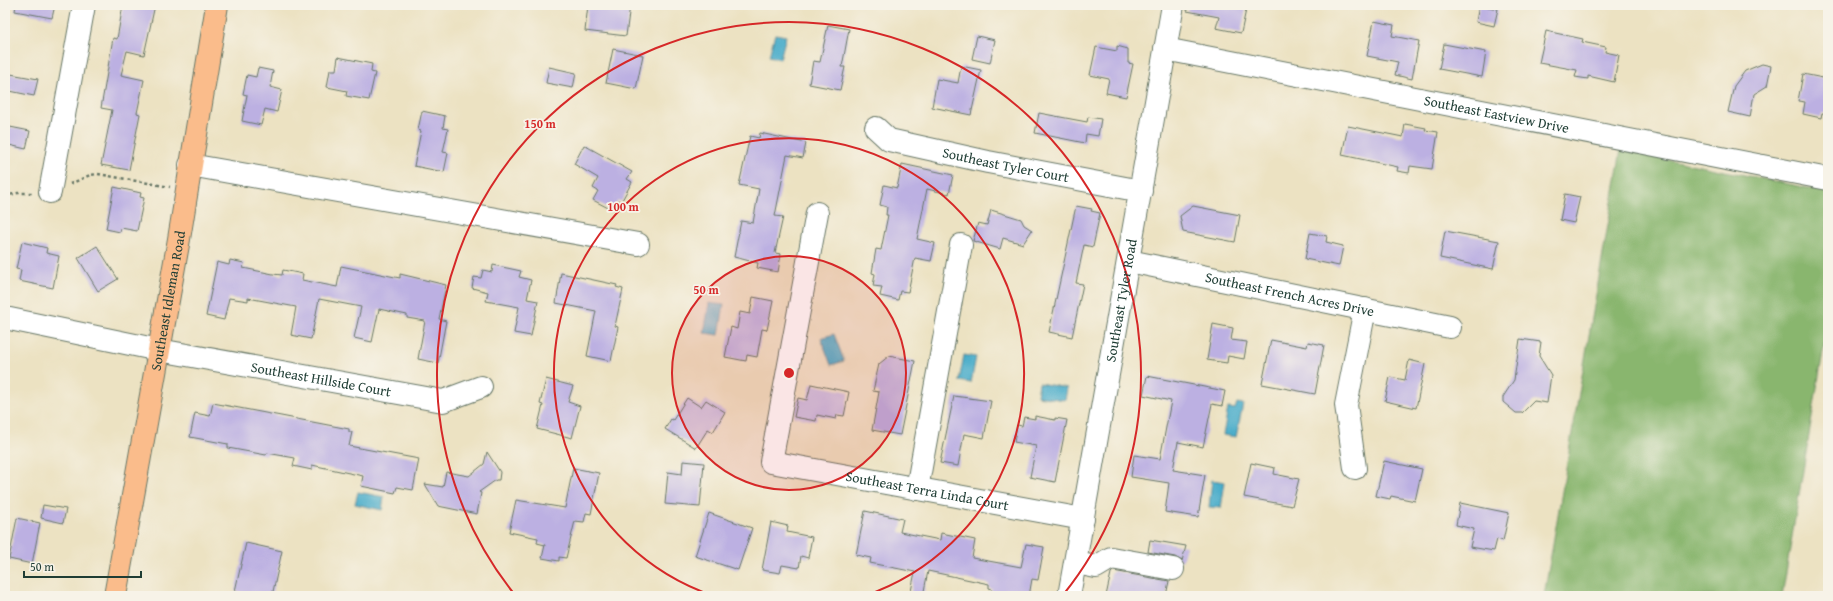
<svg xmlns="http://www.w3.org/2000/svg" width="1833" height="601" font-family="'Gentium Book Plus',serif">
<style>
.forest{fill:#89b66e;stroke:#547a51}
.water{fill:#4badca;stroke:#35757f}
.building{fill:#bcb0e2}
.lines{fill:none;stroke-linecap:round;stroke-linejoin:round}
.minor-casing{stroke:#677766;stroke-width:24}
.major-casing{stroke:#677766;stroke-width:24}
.path{stroke:#677766;stroke-width:2.5;stroke-dasharray:3 3;stroke-linecap:butt}
.minor{stroke:#fff;stroke-width:22}
.major{stroke:#fabc8b;stroke-width:22}
.ring{fill:none;stroke:#d62828;stroke-width:2}
.labels{text-anchor:middle;stroke-width:3.5;stroke-linejoin:round;paint-order:stroke}
.street-label{font-size:14px;fill:#1f3d34;stroke:#f7f3e8}
.centre{fill:#d62828;stroke:#f7f3e8;stroke-width:2}
.ring-label{font-size:12px;text-anchor:middle;font-weight:bold;fill:#d62828;stroke:#f7f3e8;stroke-width:3.5;stroke-linejoin:round;paint-order:stroke}
</style>
<rect width="100%" height="100%" fill="#f7f3e8"/>
<filter id="ink" filterUnits="userSpaceOnUse"><feTurbulence type="fractalNoise" baseFrequency=".025" numOctaves="2"/><feDisplacementMap in="SourceGraphic" scale="8" xChannelSelector="R" yChannelSelector="G"/><feConvolveMatrix kernelMatrix="1 2 1 2 8 2 1 2 1" color-interpolation-filters="sRGB"/></filter>
<filter id="wash" filterUnits="userSpaceOnUse"><feTurbulence type="fractalNoise" baseFrequency=".012" numOctaves="4" result="noise"/><feDisplacementMap in="SourceGraphic" scale="16" xChannelSelector="R" yChannelSelector="G"/><feGaussianBlur stdDeviation="0.9" result="paint"/><feColorMatrix in="noise" values="0 0 0 0 0 0 0 0 0 0 0 0 0 0 0 0 0 1.4 0 .05"/><feComposite in="paint" operator="in"/></filter>
<g filter="url(#wash)">
<rect width="100%" height="100%" fill="#ece2c2"/>
<path class="forest" d="M1621,150l207,42v130l-46,274h-238z"/>
<path class="water" d="M775,34l11,2 -6,23 -11,-3z
M709,303l15,2 -5,30 -15,-2z
M834,334l10,27 -13,4 -10,-27z
M964,355l12,2 -5,26 -12,-2z
M1039,383l28,5 -2,12 -28,-4z
M1237,403l6,1 -7,33 -13,-2 5,-27 7,1z
M1212,480l13,2 -4,26 -12,-1z
M358,492l26,5 -2,13 -27,-6z"/>
<g id="blocks">
<path class="building" d="M16,5h39l-3,13 -37,-7z
M123,5h32l-11,50 -17,-4 -6,24 23,5 -7,33 3,1 -11,56 -28,-5 11,-55 -11,-2 12,-70 4,1z
M588,5h42l-4,31 -41,-5z
M1188,5h59l-6,28 -25,-5 3,-11 -32,-6z
M1479,5l19,4 -4,17 -18,-4z
M1374,21l20,4 -2,11 27,5 -7,38 -17,-4 3,-13 -31,-6z
M828,25l21,4 -7,38h3l-5,23 -31,-6 4,-23 7,1z
M1546,31l37,8 -1,3 24,5 -1,5 14,3 -5,27 -26,-6v3l-13,-2 2,-7 -38,-7z
M977,36l18,4 -5,23 -18,-4z
M1444,44l42,8 -4,25 -43,-8z
M1117,46l11,3v14l5,1 -7,33 -20,-4 3,-14 -19,-4 6,-28 21,4z
M613,49l30,6 -7,34 -30,-6z
M338,57l34,7 -1,8 4,1 -6,27 -23,-4 1,-5 -20,-4 3,-17h6z
M1762,64l9,2 -4,20 -13,8 -4,23 -22,-5 6,-26 11,-15z
M961,66l20,4 -10,45 -39,-8 5,-28 21,4z
M549,67l27,6 -3,15 -27,-5z
M258,68l15,3 -3,16 12,3 -5,22 -12,-3 -4,16 -19,-4 5,-26 -4,-1 4,-19 9,2z
M5,73l33,6 -4,17 -29,-6z
M1803,74l25,5v35l-6,-1 -1,5 -18,-4 2,-12 -7,-1z
M422,111l23,5 -2,12 5,1 -5,23 5,1 -4,19 -30,-6 7,-35 -3,-1z
M1039,113l48,9 1,-5 13,2 -3,17 -12,-2 -1,9 -50,-10z
M1405,124l21,4 -1,2 13,2 -6,37 -22,-3 -1,7 -12,-2 1,-4 -56,-12 6,-29 55,11z
M5,126l25,5 -4,18 -21,-5z
M760,133l46,10 -3,15 -16,-3 -12,61 8,1 -8,36 6,1 -3,18 -21,-4 1,-5 -24,-6 7,-36 12,2 6,-34 -20,-4 11,-49 9,2z
M584,145l48,27 -5,7 5,3 -11,20 -3,-2 -6,10 -19,-10 5,-9 -5,-3 5,-10 -24,-14z
M902,164l51,11 -4,19 -22,-5 -10,50 18,4 -4,18 -16,-3 -7,34 -8,-1 -2,9 -18,-4 2,-9 -9,-1 2,-12 -3,-1 4,-24 5,1 7,-35h-2l1,-8 -7,-2 4,-20 13,3z
M114,187l27,6 -1,4 4,1 -7,33 -16,-3 -1,4 -14,-3z
M1565,194l15,3 -6,26 -14,-3z
M1076,206l16,3 -1,2 9,2 -7,34 -9,-2 -8,38 7,1 -11,53 -23,-5z
M1193,206l47,9 -5,27 -52,-10 -3,-16z
M991,210l30,9 3,6 8,5 -9,14 -20,-6 -3,11 -27,-8 5,-18 9,2z
M1445,231l54,10 -6,28 -53,-11z
M1310,233l17,3 -1,6 17,4 -4,20 -34,-7z
M22,242l25,6 -1,5 13,3 -6,32 -34,-7 2,-11 -5,-1z
M97,246l21,33 -20,12 -20,-33z
M230,260l14,3 -1,5 30,6 9,1 1,-5 20,4 -1,6 35,7 4,-21 59,12v-4l46,11 -7,34 7,2 -8,42 -20,-4 7,-38 -18,-3v-3l-28,-6 -7,33 -18,-4 7,-31 -42,-8 -8,40 -20,-4 5,-28 -48,-9v3l-19,-3 -5,22 -18,-4 11,-54 12,3z
M493,265l28,6 -2,6 12,3 -4,19 11,2 -7,35 -17,-3 5,-26 -33,-6 2,-9 -16,-4 2,-11 7,1 2,-8 9,2z
M561,273l56,12 -1,2 7,2 -8,37 3,1 -7,34 -24,-5 9,-45 -40,-8z
M753,297l20,4 -6,29 -5,-1 -5,28 -10,-2 -1,6 -21,-4 6,-30 6,2 3,-17 10,2z
M1213,324l20,4 -2,12 16,2 -3,17 -16,-3 -1,7 -20,-3z
M1520,339l21,3 -2,14 12,19 -4,28 -13,-2 -12,12h-6l-13,-11v-5l11,-17z
M1271,340l36,7 1,-5 16,3 -9,49 -53,-10z
M889,356l26,5 -15,74 -28,-5 7,-38 -6,-1 6,-27z
M1409,360l16,4 -9,44 -31,-7 5,-24 15,3z
M1147,376l78,15 -3,15 -10,-2 -9,43 -25,-5 -5,28 32,5 -7,42 -33,-5 4,-29 -38,-6 3,-22 26,4 11,-58 -28,-6z
M546,379l27,7 -5,16 12,4 -8,32 -35,-9 6,-24 -3,-1z
M811,384l38,8 -5,24 -7,-1 -1,4 -19,-4 -1,6 -22,-4 4,-19 9,2z
M954,396l37,5 -7,37 -20,-4 -6,32 -18,-3z
M687,398l14,9 5,-7 19,12 -12,20 -5,-3 -12,19 -31,-19 6,-10 2,1z
M213,403l136,26v3h3l-3,14 70,13 -6,31 -16,-3 -2,6 -34,-7 2,-10 -51,-11v5l-19,-4 2,-8 -28,-5 -1,2 -38,-7v-4l-38,-7 5,-24 15,3z
M1035,416l20,4v-2l12,2 -12,62 -25,-5 6,-31 -22,-4 3,-17 5,1 2,-9 11,2z
M487,452l13,20 -1,8h-3l-17,12 2,1 -4,21 -39,-8 -13,-22 18,3 3,-15 23,4 15,-12z
M683,461l21,2 -4,44 -35,-3 3,-32 14,2z
M1384,461l38,8 -7,32 -24,-5 -1,3 -14,-3z
M1251,463l24,5 -1,6 25,5 -7,27 -48,-9z
M573,468l26,5 -8,41 -5,-1 -2,9 -9,-1 -9,37 -7,-1v4l-17,-3 3,-13 -8,-2 1,-5 -29,-6 7,-32 49,8z
M1460,503l49,10 -6,28 -6,-2 -3,12 -24,-4 4,-18 -18,-4z
M43,505l23,4 -3,14 -22,-5z
M865,511l38,8 -3,13 40,8 1,-7 34,7 -3,18 49,9 5,-23 18,3 -6,33 -6,-1 -3,17h-39l2,-7 -3,-1v-4l-61,-13 -5,25h-13l5,-24 -45,-9 1,-5 -15,-3z
M709,513l43,15 -14,42 -43,-14z
M17,518l23,5 -8,41 -23,-5z
M771,522l17,4 -1,6 25,5 -4,21 -7,-2 -2,12 -17,-3 -2,8 -18,-3z
M1150,540l36,6 -4,15 -7,-4 -27,-5z
M246,543l36,8 -10,45h-13l-24,-5z
M1113,571l56,10 -3,15h-60l5,-23z"/>
</g>
</g>
<g filter="url(#ink)">
<use href="#blocks" fill-opacity="0" stroke="#677766" stroke-width="1"/>
<g class="lines">
<g class="minor-casing">
<g id="minor">
<path id="s1" d="M1165,49l663,130"/>
<path id="s2" d="M876,128l13,12 99,22 153,29"/>
<path d="M190,165l448,79"/>
<path d="M50,192l34,-187"/>
<path id="s3" d="M817,213l-46,249 312,57"/>
<path id="s4" d="M1129,261l321,66"/>
<path id="s5" d="M5,318l154,32 284,51 38,-14"/>
<path d="M1355,468l-9,-63 19,-96"/>
<path d="M917,489l44,-244"/>
<path d="M1076,563l20,4 15,-9 62,11"/>
<path id="s6" d="M1069,596l104,-591"/>
</g>
</g>
<g class="major-casing">
<g id="major">
<path id="s7" d="M115,596l64,-357 38,-234"/>
</g>
</g>
<path class="path" d="M70,184l20,-9 8,-1 72,13
M5,196l13,-3h14"/>
<use href="#minor" class="minor"/>
<use href="#major" class="major"/>
</g>
</g>
<circle cx="789" cy="373" r="117" fill="#d62828" fill-opacity=".12"/>
<g class="ring">
<circle cx="789" cy="373" r="117"/>
<path d="M714 596A235 235 0 1 1 864 596"/>
<path d="M515 595A352 352 0 1 1 1063 595"/>
</g>
<g class="labels">
<g class="street-label">
<text dy="5" stroke="none"><textPath href="#s1" startOffset="338">Southeast Eastview Drive</textPath></text>
<text dy="5" stroke="none"><textPath href="#s2" startOffset="137">Southeast Tyler Court</textPath></text>
<text dy="5" stroke="none"><textPath href="#s4" startOffset="164">Southeast French Acres Drive</textPath></text>
<text dy="5" stroke="none"><textPath href="#s7" startOffset="300">Southeast Idleman Road</textPath></text>
<text dy="5" stroke="none"><textPath href="#s6" startOffset="300">Southeast Tyler Road</textPath></text>
<text dy="5" stroke="none"><textPath href="#s5" startOffset="322">Southeast Hillside Court</textPath></text>
<text dy="5" stroke="none"><textPath href="#s3" startOffset="412">Southeast Terra Linda Court</textPath></text>
</g>
</g>
<circle cx="789" cy="373" r="6" class="centre"/>
<g class="ring-label">
<text x="540" y="128">150 m</text>
<text x="623" y="211">100 m</text>
<text x="706" y="294">50 m</text>
</g>
<rect width="1833" height="601" fill="none" stroke="#f7f3e8" stroke-width="20"/>
<path d="M24 571v6h117v-6" fill="none" stroke="#1f3d34" stroke-width="2"/>
<text x="30" y="571" font-size="12" fill="#1f3d34" stroke="#f7f3e8" stroke-width="3" paint-order="stroke">50 m</text>
</svg>
